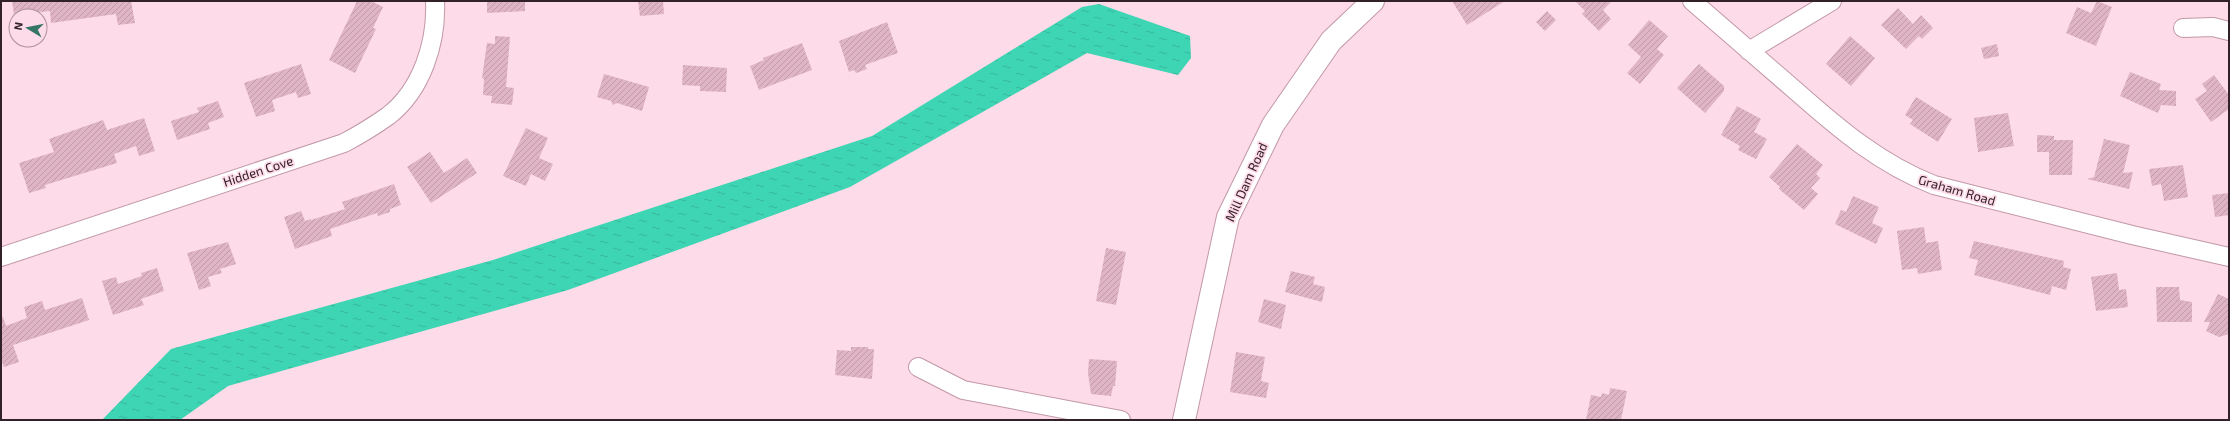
<svg xmlns="http://www.w3.org/2000/svg" width="2230" height="421" font-family="'Exo 2',sans-serif">
<style>
.water{fill:url(#water-ripples)}
.building{fill:url(#building-hatch)}
.lines{fill:none;stroke-linecap:round;stroke-linejoin:round}
.minor-casing{stroke:#c198a7;stroke-width:20}
.tertiary-casing{stroke:#c198a7;stroke-width:24}
.minor{stroke:#fff;stroke-width:18}
.tertiary{stroke:#fff;stroke-width:22}
.labels{text-anchor:middle;stroke-width:3.5;stroke-linejoin:round;paint-order:stroke}
.street-label{font-size:13px;fill:#322128;stroke:#fedbe8}
</style>
<defs>
<pattern id="water-ripples" width="26" height="14" patternUnits="userSpaceOnUse"><rect width="26" height="14" fill="#3dd5b3"/><path d="M2 4q2-2 4 0t4 0M15 11q2-2 4 0t4 0" fill="none" stroke="#36b79a"/></pattern>
<pattern id="building-hatch" width="6" height="6" patternUnits="userSpaceOnUse"><rect width="6" height="6" fill="#dfb4c4"/><path d="M-1 1l2-2M0 6l6-6M5 7l2-2" fill="none" stroke="#c09aa8"/></pattern>
</defs>
<rect width="100%" height="100%" fill="#fedbe8"/>
<path class="water" d="M1099,4l91,32 1,22 -13,17 -91,-22 -237,134 -282,103 -340,96 -48,34h-78l69,-71 322,-89 379,-124 210,-129z"/>
<path class="building" d="M12,1h119l4,22 -17,2 -2,-11 -65,9 -1,-12 -36,4z
M357,1h14l12,6 -10,21 3,1 -21,44 -26,-13z
M487,1h38v10l-38,2z
M638,1h25l1,13 -24,2z
M1452,1h53l-38,24z
M1575,1h37l-9,9 8,9 -12,12 -17,-17 3,-3z
M2097,1l15,6 -16,39 -30,-13 11,-26 14,6z
M1898,8l15,16 8,-9 12,13 -11,11 -3,-3 -13,13 -25,-24z
M1547,11l9,9 -11,11 -9,-9z
M1649,20l19,16 -11,13 7,6 -24,29 -13,-11 14,-16 -13,-12z
M887,22l11,31 -33,12 2,4 -11,4 -2,-3 -5,2 -10,-31z
M495,36l15,1 -4,50 8,1 -2,17 -21,-2 1,-7 -9,-1 1,-16 -2,-1 5,-35 8,1z
M1850,36l25,22 -24,28 -25,-22z
M802,43l10,27 -53,20 -9,-24 14,-6 -1,-2z
M1997,44l2,12 -15,3 -3,-11z
M301,64l10,30 -13,4 -2,-6 -24,8 3,11 -19,6 -12,-34z
M1699,64l25,22v5l-19,22 -28,-25z
M683,65l44,3 -1,24 -26,-1v-5l-18,-1z
M2130,72l31,12 -2,6 17,1v15l-15,-1 -3,8 -38,-17z
M604,74l45,13 -7,24 -25,-8 -4,2 -2,-4 -14,-4z
M2214,75l15,20v14l-18,13 -16,-23 12,-8 -5,-7z
M1916,97l36,22 -14,23 -28,-18 3,-4 -8,-5z
M218,101l6,16 -16,6 2,6 -33,11 -6,-19 28,-9 -2,-4z
M1737,106l24,13 -7,13 13,7 -11,20 -18,-9 2,-4 -19,-11z
M2008,113l6,33 -36,6 -4,-34z
M144,118l11,33 -16,5 -3,-10 -22,8 3,9 -72,22 1,3 -17,5 -10,-30 35,-11 -5,-13 54,-19 4,10z
M526,128l22,10 -9,20 14,6 -8,17 -14,-7 -5,12 -23,-10z
M2037,135l17,1v4h19l-1,35h-23v-23h-12z
M2104,139l26,6 -7,28 10,-1 -4,17 -42,-10 7,-2z
M1797,144l26,21 -7,9 4,4 -9,10 7,6 -14,16 -25,-21 1,-2 -11,-10z
M430,152l14,21 23,-15 10,15 -46,30 -24,-36z
M2183,165l5,32 -24,4 -3,-17 -9,2 -3,-17z
M394,184l7,21 -11,4v3l-12,4 -1,-3 -47,16 2,7 -37,13 -11,-32 17,-6 4,10 6,-2v1l34,-11 -3,-7z
M2229,193v22l-14,2 -3,-22z
M1853,196l26,11 -7,16 11,5 -7,16 -41,-20 6,-14 5,2z
M1924,227l2,16 12,-2 4,29 -24,4 -1,-6 -15,2 -5,-39z
M1974,241l90,20 -1,6 8,2 -5,21 -14,-4 -2,9 -76,-20 4,-15 -9,-2z
M228,242l8,22 -16,5 2,4 -14,4 3,9 -12,4 -12,-37z
M1106,248l20,4 -10,53 -20,-4z
M157,268l7,23 -23,8 3,6 -31,10 -11,-34 14,-4 2,7 24,-8 -1,-3z
M1291,271l24,6 -2,7 12,3 -3,15 -37,-10z
M2117,273l2,17 7,-1 2,18 -32,4 -5,-34z
M2156,287h23l1,13 12,2v20h-35z
M2218,294l11,5v35l-10,3 -13,-6 4,-9h-6z
M82,298l7,22 -76,25 6,17 -15,5 -3,-8v-42h2l3,9 21,-8 -3,-11 18,-6 3,9z
M1264,299l22,6 -5,24 -23,-7z
M851,347h17v2h6l-2,30 -37,-4 2,-25 14,1z
M1236,352l29,5 -4,24 8,2 -3,15 -36,-6z
M1089,359l28,2 -2,25h-2l-2,10 -20,-2 -3,-21z
M1610,388l17,3 -6,29h-35l5,-25 10,2 1,-4 7,2z"/>
<g class="lines">
<g class="minor-casing">
<path id="minor" d="M1692,1c35,30 69,60 104,90 43,38 84,73 138,94l198,50 97,22
M2183,28l30,-1 16,4
M1749,51l83,-50
M1,257l343,-114c15,-8 30,-17 44,-27 34,-26 49,-74 47,-115
M918,367l45,23 158,30"/>
</g>
<g class="tertiary-casing">
<path id="tertiary" d="M1184,420l44,-203 45,-92 58,-84 42,-40"/>
</g>
<use href="#minor" class="minor"/>
<use href="#tertiary" class="tertiary"/>
</g>
<g class="labels">
<g class="street-label">
<text transform="translate(258 171) rotate(-18)" y="5">Hidden Cove</text>
<text transform="translate(1246 182) rotate(-66)" y="5">Mill Dam Road</text>
<text transform="translate(1957 190) rotate(16)" y="5">Graham Road</text>
</g>
</g>
<rect width="2230" height="421" fill="none" stroke="#322128" stroke-width="4"/>
<g transform="translate(28 28) rotate(280)"><circle r="19" fill="#fedbe8" stroke="#ac919b"/>
<path d="M0-3L7 15L0 10L-7 15Z" fill="#367666"/>
<text y="-6" font-size="11" font-weight="bold" text-anchor="middle" fill="#322128">N</text>
</g>
</svg>
